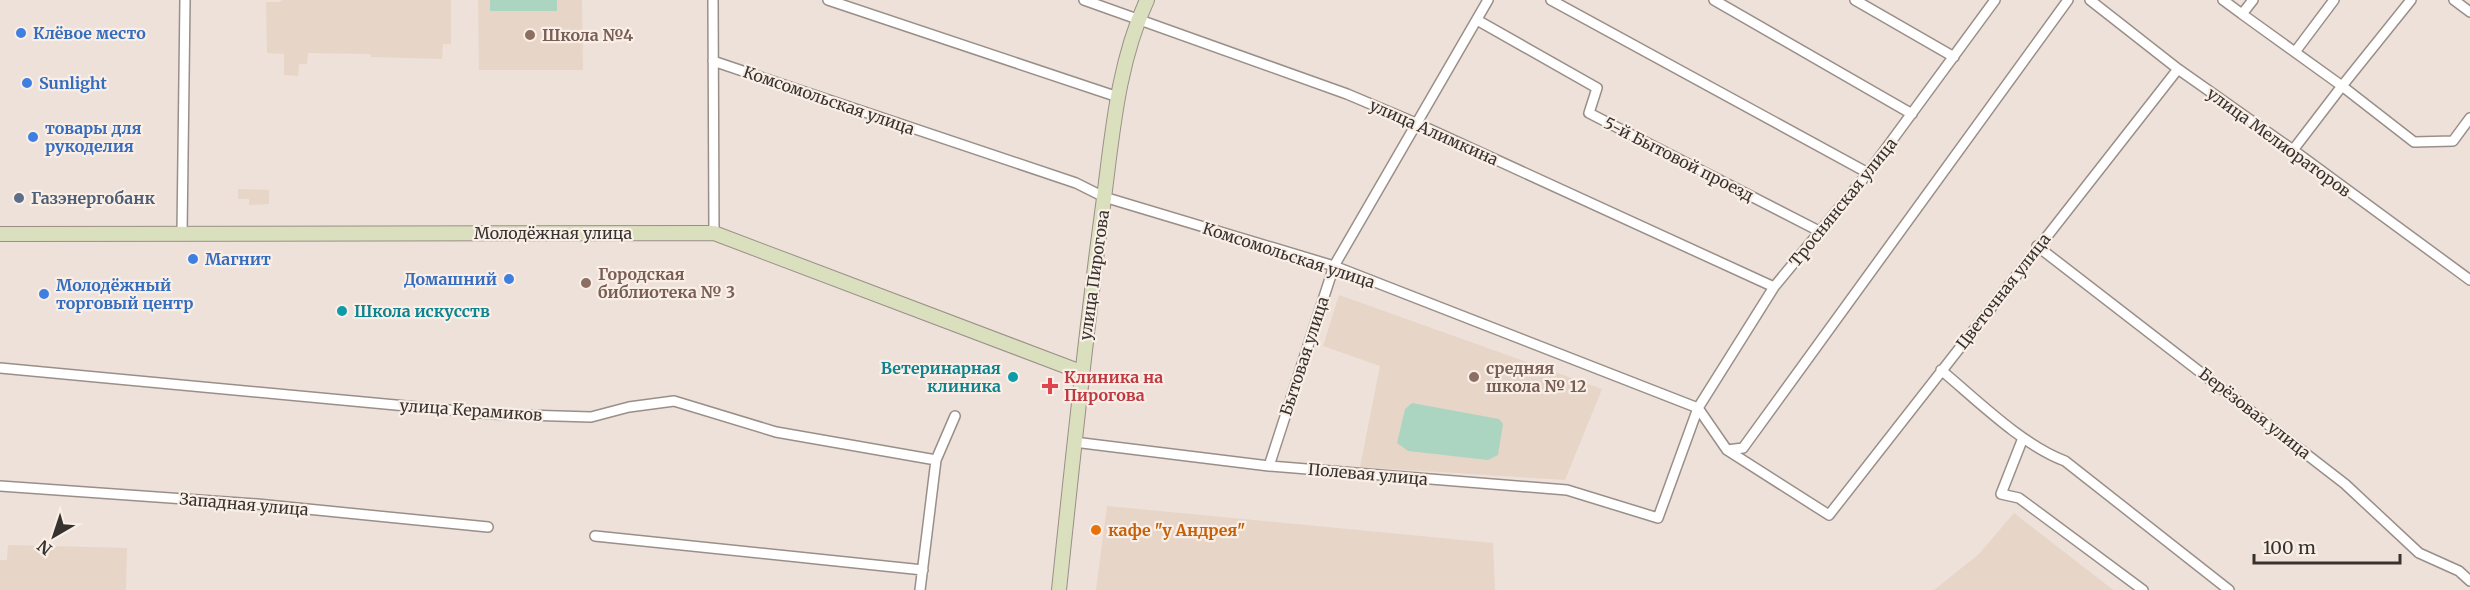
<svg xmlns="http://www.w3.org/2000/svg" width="2470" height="590" font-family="Merriweather,serif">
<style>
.built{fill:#e7d5c8}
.green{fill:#acd5c1}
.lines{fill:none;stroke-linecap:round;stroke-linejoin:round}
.street-casing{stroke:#9a8f88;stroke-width:12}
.secondary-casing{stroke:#9a8f88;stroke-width:16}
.street{stroke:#fff;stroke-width:9}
.secondary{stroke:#dadfbd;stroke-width:14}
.shop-dot{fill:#3f7fe0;stroke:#faefe7;stroke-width:2}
.education-dot{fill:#8d6e63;stroke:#faefe7;stroke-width:2}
.service-dot{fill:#5c6f8a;stroke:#faefe7;stroke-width:2}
.culture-dot{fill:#0f9aa8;stroke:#faefe7;stroke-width:2}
.health-dot{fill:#e0444e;stroke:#faefe7;stroke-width:2}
.food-dot{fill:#e8710a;stroke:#faefe7;stroke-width:2}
.labels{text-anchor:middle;stroke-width:4.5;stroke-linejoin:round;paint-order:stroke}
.shop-label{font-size:16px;font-weight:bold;fill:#366cbe;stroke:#faefe7;text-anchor:start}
.education-label{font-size:16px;font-weight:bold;fill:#785e54;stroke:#faefe7;text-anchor:start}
.street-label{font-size:16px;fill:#37322f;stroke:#faefe7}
.service-label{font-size:16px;font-weight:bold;fill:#4e5e75;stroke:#faefe7;text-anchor:start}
.culture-label{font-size:16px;font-weight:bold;fill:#0d838f;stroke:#faefe7;text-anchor:start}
.health-label{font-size:16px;font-weight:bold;fill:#be3a42;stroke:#faefe7;text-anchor:start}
.food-label{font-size:16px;font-weight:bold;fill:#c56008;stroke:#faefe7;text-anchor:start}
</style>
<rect width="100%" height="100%" fill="#ede1d9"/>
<path class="built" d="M282,0h169v44h-8l-1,15 -71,-2 -1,-3 -62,-1 -1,11h-8l-1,12 -14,-1v-21l-17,-1 -1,-51h13z
M478,0h104l1,70h-104z
M238,189l31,1v14l-20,1v-6h-11z
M1339,295l263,94 -37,91 -205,-13 20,-101 -57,-20z
M1107,506l386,37 2,47h-399z
M2014,513l98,76 2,1h-180l45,-36z
M8,545l119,3 -1,42h-126v-30h7z"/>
<path class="green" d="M490,0h67v11h-67z
M1412,403l87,16 4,5 -5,31 -10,5 -80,-9 -11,-8 8,-34z"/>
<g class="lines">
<g class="street-casing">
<path id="street" d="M713,0l1,233
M828,0l290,97
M1084,0l263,94 71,30 356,163
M1551,0l317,173
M1714,0l198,114
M1855,0l99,57
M2090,0l88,69 115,81 177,130
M2223,0l19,14 11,-14
M2454,0l16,12
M2242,14l100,72 72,56 39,-1 17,-23
M1477,20l120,68 -8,25 230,118
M2295,52l39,-52
M713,61l363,122 28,14 230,69 364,142 29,42 102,65 349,-446
M2293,150l49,-64 69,-86
M182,233l3,-233
M2037,246l308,238 74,69 40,18 11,10
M0,368l492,46 99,3 38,-10 45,-6 102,31 160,28
M1941,370c36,30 81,75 124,91l164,129
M2023,438l-22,56 18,4 124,92
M1074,442l195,24 298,24 91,28 40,-110 76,-121 94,-114 127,-173
M1727,450l16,-2 325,-448
M1269,466l65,-200 154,-266
M0,486l257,18 231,23
M595,536l328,34
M920,590l16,-130 19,-44"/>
</g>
<g class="secondary-casing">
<path id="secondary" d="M0,234l714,-1 367,139
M1059,590c13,-126 26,-251 43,-377 10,-72 14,-146 45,-213"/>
</g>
<use href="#street" class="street"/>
<use href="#secondary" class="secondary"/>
</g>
<g class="shop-dot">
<circle cx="21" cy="33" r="6"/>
<circle cx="27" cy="83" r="6"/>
<circle cx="33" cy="137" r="6"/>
<circle cx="193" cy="259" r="6"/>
<circle cx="509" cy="279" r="6"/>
<circle cx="44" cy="294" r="6"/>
</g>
<g class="education-dot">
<circle cx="530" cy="35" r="6"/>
<circle cx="586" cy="283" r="6"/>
<circle cx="1474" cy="377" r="6"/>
</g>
<circle class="service-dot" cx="19" cy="198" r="6"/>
<g class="culture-dot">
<circle cx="342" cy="311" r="6"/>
<circle cx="1013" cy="377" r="6"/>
</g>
<path class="health-dot" d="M1047 377h6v6h6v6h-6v6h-6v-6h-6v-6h6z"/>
<circle class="food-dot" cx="1096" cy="530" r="6"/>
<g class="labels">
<g class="shop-label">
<text x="33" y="39">Клёвое место</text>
<text x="39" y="89">Sunlight</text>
<text x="45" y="134">товары для<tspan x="45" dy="18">рукоделия</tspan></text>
<text x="205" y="265">Магнит</text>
<text x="497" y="285" text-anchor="end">Домашний</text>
<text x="56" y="291">Молодёжный<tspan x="56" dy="18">торговый центр</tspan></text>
</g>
<g class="education-label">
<text x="542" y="41">Школа №4</text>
<text x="598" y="280">Городская<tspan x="598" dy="18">библиотека № 3</tspan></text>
<text x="1486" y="374">средняя<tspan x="1486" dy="18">школа № 12</tspan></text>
</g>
<g class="street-label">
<text transform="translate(829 100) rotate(19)" y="6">Комсомольская улица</text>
<text transform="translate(1434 132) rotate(24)" y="6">улица Алимкина</text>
<text transform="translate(2279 142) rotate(36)" y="6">улица Мелиораторов</text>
<text transform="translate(1679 159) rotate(27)" y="6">5-й Бытовой проезд</text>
<text transform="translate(1843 202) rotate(-51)" y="6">Троснянская улица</text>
<text x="553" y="239">Молодёжная улица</text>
<text transform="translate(1289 255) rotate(18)" y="6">Комсомольская улица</text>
<text transform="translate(1094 275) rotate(-82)" y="6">улица Пирогова</text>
<text transform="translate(2003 291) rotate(-52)" y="6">Цветочная улица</text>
<text transform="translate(1304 356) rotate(-72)" y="6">Бытовая улица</text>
<text transform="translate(471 410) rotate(4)" y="6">улица Керамиков</text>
<text transform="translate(2255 413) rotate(38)" y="6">Берёзовая улица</text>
<text transform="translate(1368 474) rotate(5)" y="6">Полевая улица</text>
<text transform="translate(244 504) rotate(5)" y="6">Западная улица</text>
</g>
<g class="service-label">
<text x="31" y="204">Газэнергобанк</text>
</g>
<g class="culture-label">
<text x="354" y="317">Школа искусств</text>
<text x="1001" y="374" text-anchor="end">Ветеринарная<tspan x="1001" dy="18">клиника</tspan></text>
</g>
<g class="health-label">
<text x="1064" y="383">Клиника на<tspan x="1064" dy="18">Пирогова</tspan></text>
</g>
<g class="food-label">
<text x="1108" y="536">кафе "у Андрея"</text>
</g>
</g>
<g transform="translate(54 536) rotate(219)" stroke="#faefe7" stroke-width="4.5" paint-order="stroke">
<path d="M0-4.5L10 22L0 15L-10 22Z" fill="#37322f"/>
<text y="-9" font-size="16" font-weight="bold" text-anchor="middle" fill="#37322f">N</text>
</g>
<path d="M2254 554v9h146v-9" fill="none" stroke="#37322f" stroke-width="3"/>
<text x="2263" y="554" font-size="18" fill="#37322f" stroke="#faefe7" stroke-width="4.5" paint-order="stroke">100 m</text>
</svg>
